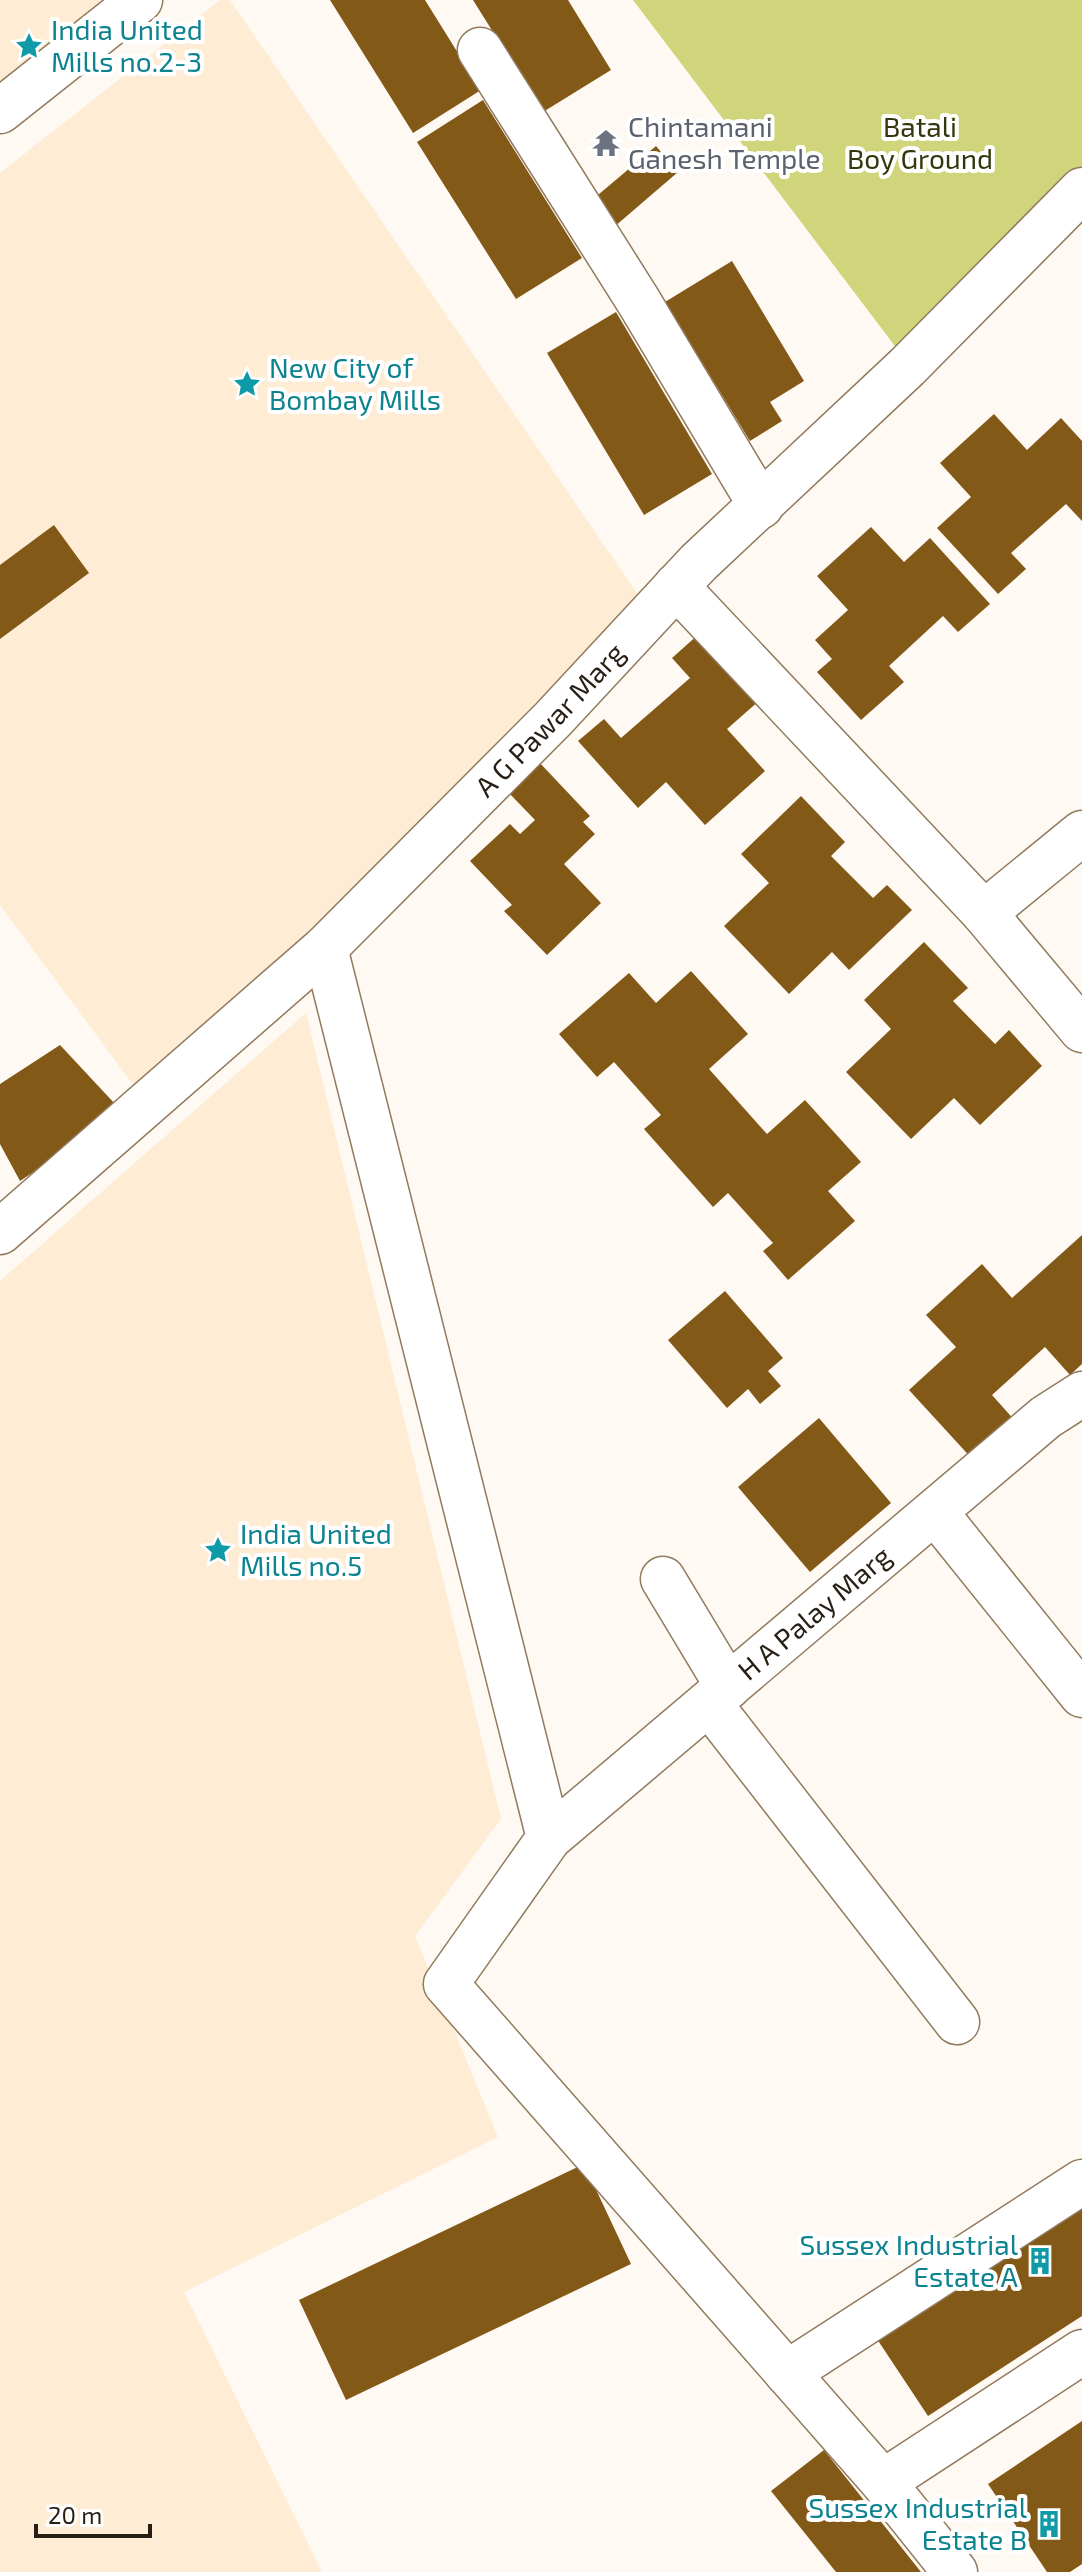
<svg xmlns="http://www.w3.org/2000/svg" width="1082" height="2572" font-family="'Exo 2',sans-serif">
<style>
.built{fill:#feecd5}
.green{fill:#d0d57b}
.building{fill:#835917}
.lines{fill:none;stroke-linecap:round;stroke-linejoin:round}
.minor-casing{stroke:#917a5e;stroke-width:47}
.minor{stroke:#fff;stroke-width:44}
.labels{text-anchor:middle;stroke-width:8;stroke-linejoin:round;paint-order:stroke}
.culture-label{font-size:28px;fill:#0d838f;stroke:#fff;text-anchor:start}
.worship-label{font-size:28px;fill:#5b616d;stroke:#fff;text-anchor:start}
.park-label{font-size:28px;fill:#34360c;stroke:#fff}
.street-label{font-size:28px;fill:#281f14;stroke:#fff}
</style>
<rect width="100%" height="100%" fill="#fff9f3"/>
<path class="built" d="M0,0h118l-118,93z
M220,0h10l409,596 -332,342 -170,152 -137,-185v-732z
M306,1013l195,806 -86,117 83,201 -314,155 138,280h-322v-1291z"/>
<path class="green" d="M633,0h449v182l-175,180z"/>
<path class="building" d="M330,0h95l56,90 -68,43z
M473,0h95l43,70 -68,42z
M483,100l99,158 -66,41 -99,-157z
M656,146l22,26 -64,55 -22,-27z
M732,261l72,120 -34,21 12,19 -32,20 -85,-139z
M616,312l96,162 -68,41 -97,-162z
M994,414l33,36 34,-32 21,23v80l-16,-17 -55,49 15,16 -28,25 -61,-66 34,-31 -31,-34z
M54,525l35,48 -89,66v-74z
M871,527l33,35 26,-24 60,66 -32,28 -15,-16 -54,50 15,16 -43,38 -44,-48 15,-13 -17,-19 33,-30 -31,-34z
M700,633l60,67 -33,29 38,42 -60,54 -39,-43 -28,26 -60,-67 26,-22 17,19 69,-60 -18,-20z
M538,761l52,55 -7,6 12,12 -31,30 37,39 -54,52 -43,-44 8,-6 -42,-44 40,-37 10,10 15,-14 -28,-29z
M801,796l44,46 -14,14 42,42 14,-13 25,25 -63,60 -17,-18 -43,42 -65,-68 45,-43 -28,-29z
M924,942l44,46 -15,13 42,43 14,-14 33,36 -62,59 -26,-27 -43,41 -65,-67 45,-43 -27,-29z
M691,971l57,63 -39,35 58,65 38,-34 56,62 -33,29 27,30 -67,59 -25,-29 10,-8 -45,-50 -15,14 -69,-78 17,-14 -47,-53 -17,15 -38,-43 70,-61 27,30z
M60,1045l56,60 -39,38 -57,38 -20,-37v-60z
M1082,1235v129l-12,11 -25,-28 -53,48 25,28 -42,39 -66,-72 47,-43 -30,-32 56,-51 30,34z
M725,1291l58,67 -15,13 13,15 -21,18 -12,-15 -21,19 -59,-68z
M819,1418l72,85 -81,69 -72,-85z
M584,2164l47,100 -285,136 -47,-100z
M1082,2206v110l-154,100 -51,-77z
M1082,2421v143l-12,8h-23l-59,-88z
M824,2450l97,122h-85l-65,-81z"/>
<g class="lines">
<g class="minor-casing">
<g id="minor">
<path d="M480,50l159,252 122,204"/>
<path d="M0,111l140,-111"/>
<path d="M676,586l308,327 98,117"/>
<path d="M984,913l98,-80"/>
<path d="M325,948l224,890 -103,146 437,498 72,90"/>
<path id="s1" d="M0,1232l325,-284 228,-229 145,-156 209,-196 175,-177"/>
<path d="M935,1512l147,183"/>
<path d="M663,1579l65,108"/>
<path d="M709,1703l248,319"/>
<path id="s2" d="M549,1838l497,-421 36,-23"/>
<path d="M787,2373l295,-191"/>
<path d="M883,2482l199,-130"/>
</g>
</g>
<use href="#minor" class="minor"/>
</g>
<defs>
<g id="sight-bare" transform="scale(2.16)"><path d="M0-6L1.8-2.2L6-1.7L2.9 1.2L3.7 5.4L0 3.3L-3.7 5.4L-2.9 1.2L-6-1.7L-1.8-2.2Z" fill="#0f9aa8" stroke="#fff" stroke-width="2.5" paint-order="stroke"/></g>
<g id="temple-bare" transform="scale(2.16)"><path d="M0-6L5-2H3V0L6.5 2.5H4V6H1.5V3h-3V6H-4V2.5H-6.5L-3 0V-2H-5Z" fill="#6b7280" stroke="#fff" stroke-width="2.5" paint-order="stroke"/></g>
<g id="building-bare" transform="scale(2.16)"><path d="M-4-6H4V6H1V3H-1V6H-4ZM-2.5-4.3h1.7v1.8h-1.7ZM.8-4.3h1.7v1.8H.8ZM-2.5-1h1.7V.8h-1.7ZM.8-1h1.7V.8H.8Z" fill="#0f9aa8" stroke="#fff" stroke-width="2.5" paint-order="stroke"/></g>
</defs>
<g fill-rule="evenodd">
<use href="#sight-bare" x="29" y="46"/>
<use href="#temple-bare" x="606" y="143"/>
<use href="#sight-bare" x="247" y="384"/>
<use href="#sight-bare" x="218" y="1550"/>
<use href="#building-bare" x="1040" y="2261"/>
<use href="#building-bare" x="1049" y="2524"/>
</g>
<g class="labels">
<g class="culture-label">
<text x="51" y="40">India United<tspan x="51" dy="32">Mills no.2-3</tspan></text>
<text x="269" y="378">New City of<tspan x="269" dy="32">Bombay Mills</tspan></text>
<text x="240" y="1544">India United<tspan x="240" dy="32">Mills no.5</tspan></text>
<text x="1018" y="2255" text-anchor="end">Sussex Industrial<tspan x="1018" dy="32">Estate A</tspan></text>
<text x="1027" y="2518" text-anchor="end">Sussex Industrial<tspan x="1027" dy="32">Estate B</tspan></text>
</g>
<g class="worship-label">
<text x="628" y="137">Chintamani<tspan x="628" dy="32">Ganesh Temple</tspan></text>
</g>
<g class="park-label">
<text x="920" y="137">Batali<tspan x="920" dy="32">Boy Ground</tspan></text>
</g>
<g class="street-label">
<text dy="10" stroke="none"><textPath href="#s1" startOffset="752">A G Pawar Marg</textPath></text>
<text dy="10" stroke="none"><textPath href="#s2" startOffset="348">H A Palay Marg</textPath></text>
</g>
</g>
<path d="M36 2524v12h114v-12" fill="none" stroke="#281f14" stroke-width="4"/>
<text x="48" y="2524" font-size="24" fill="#281f14" stroke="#ffffff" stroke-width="6" paint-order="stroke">20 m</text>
</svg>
